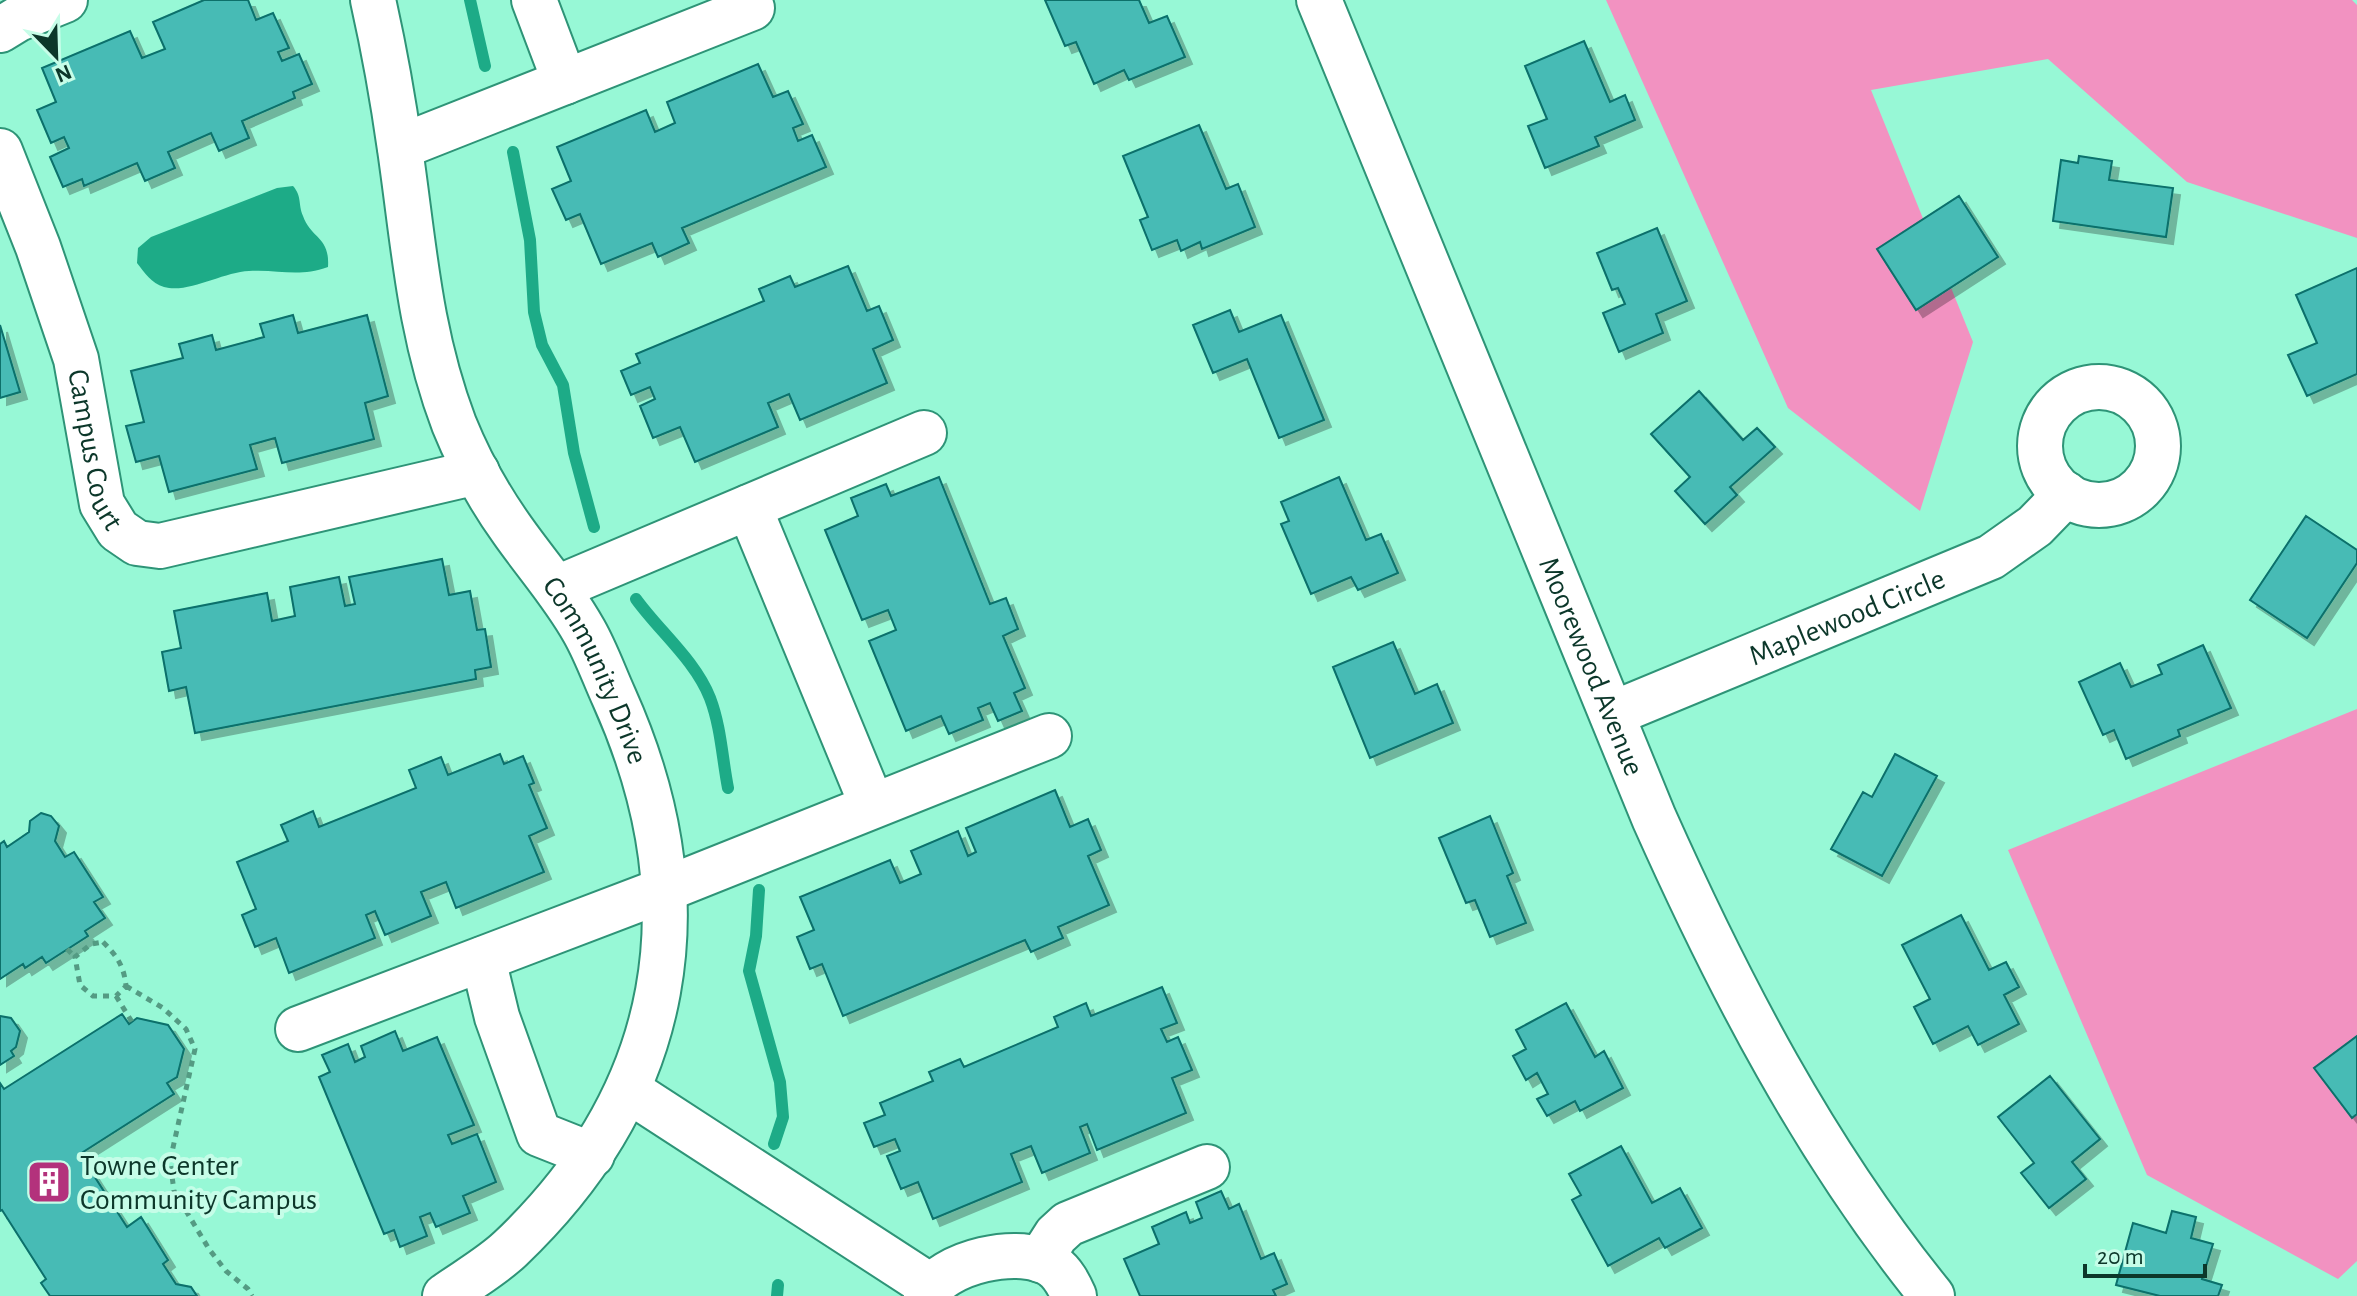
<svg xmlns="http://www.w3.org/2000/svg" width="2357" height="1296" font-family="'Alegreya Sans',sans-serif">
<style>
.green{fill:#f292c1}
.water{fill:#1dab87}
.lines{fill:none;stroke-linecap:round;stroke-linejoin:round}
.stream{stroke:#1dab87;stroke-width:12}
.building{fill:#47bbb5;stroke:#086f6b;stroke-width:2;filter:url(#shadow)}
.minor-casing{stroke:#2e9477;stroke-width:48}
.path{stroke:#549b83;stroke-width:5;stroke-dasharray:6 6;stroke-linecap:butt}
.minor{stroke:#fff;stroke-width:44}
.labels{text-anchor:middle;stroke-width:8;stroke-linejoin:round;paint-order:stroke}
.street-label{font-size:30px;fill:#0c372a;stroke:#c6fde8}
.poi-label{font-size:30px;fill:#0c372a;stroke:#c6fde8;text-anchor:start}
</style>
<defs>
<filter id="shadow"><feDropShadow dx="7" dy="7" stdDeviation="0" flood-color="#0004"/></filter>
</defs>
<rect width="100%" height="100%" fill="#97f8d6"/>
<path class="green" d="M1606,0h746l5,5v233l-170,-56 -139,-123 -177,31 102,252 -53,169 -132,-103z
M2357,709v552l-19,18 -191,-104 -139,-325z"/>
<path class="water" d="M293,186c9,10 5,18 10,30 8,23 27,20 25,51 -31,11 -49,2 -79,4 -26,1 -61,23 -85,16 -13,-4 -19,-14 -27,-24l1,-15 13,-11 126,-49z"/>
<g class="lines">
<path class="stream" d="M470,0l15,66
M513,152l17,88 4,72 8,33 21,40 11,68 20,74
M636,599c23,32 59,61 74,99 11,29 12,59 18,90
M759,890l-3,46 -7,35 31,111 3,35 -9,27
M777,1296l1,-11"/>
</g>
<path class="building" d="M204,0h44l8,20 17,-7 16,35 -11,4 4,9 17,-7 13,30 -19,8 2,6 -53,23 7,17 -30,13 -8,-18 -43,19 7,16 -30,13 -8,-18 -53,23 -2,-7 -19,8 -13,-30 19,-9 -5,-11 -13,6 -14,-33 19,-8 -14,-34 88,-37 12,27 23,-9 -12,-27z
M1045,0h94l10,23 18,-7 18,41 -56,23 -5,-10 -30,14 -18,-42 -11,4z
M1584,41l26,61 15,-7 10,25 -40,17 4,9 -54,22 -17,-42 19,-7 -22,-53z
M758,64l15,33 15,-6 15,33 -10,4 5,13 14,-6 14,32 -144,61 7,15 -31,14 -6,-14 -51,21 -21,-50 -14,6 -14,-31 19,-8 -14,-34 89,-37 9,22 20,-9 -8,-21z
M1199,125l27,64 12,-5 17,43 -53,22 -2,-7 -19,9 -4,-11 -25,10 -12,-30 8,-3 -25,-61z
M2079,156l33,5 -3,19 64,8 -7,49 -113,-16 8,-61 17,3z
M1959,196l39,61 -82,53 -39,-61z
M1657,228l30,73 -31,13 7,19 -44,19 -16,-39 22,-9 -7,-16 -6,2 -15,-37z
M848,266l19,45 12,-5 14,34 -20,9 14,34 -87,37 -11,-26 -21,9 10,24 -83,35 -15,-35 -27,11 -13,-32 15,-7 -5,-12 -19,8 -10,-24 19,-8 -4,-9 128,-53 -5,-12 31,-13 5,11z
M2357,268v106l-50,22 -19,-41 29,-12 -21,-48z
M1230,310l9,22 42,-17 43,105 -45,18 -32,-79 -34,14 -20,-48z
M293,315l5,18 69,-18 21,81 -23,7 9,36 -92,24 -7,-25 -25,7 7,24 -88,23 -10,-36 -23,6 -10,-36 18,-4 -13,-51 52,-13 -4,-14 33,-9 4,15 48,-13 -4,-13z
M0,325l20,67 -20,6z
M1699,391l44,49 14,-12 18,19 -45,40 7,8 -32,29 -30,-33 15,-14 -39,-43z
M939,477l51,127 16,-6 12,31 -15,7 22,52 -11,5 8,18 -24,10 -8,-18 -12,5 5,12 -34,14 -8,-18 -35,15 -37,-90 27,-11 -8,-20 -26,10 -37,-90 33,-14 -7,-18 35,-14 5,12z
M1339,477l27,63 15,-6 17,39 -40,17 -7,-13 -40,17 -30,-70 8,-3 -8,-19z
M2306,516l51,34v13l-50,75 -57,-38z
M442,559l7,36 21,-4 7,39 8,-1 6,38 -16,3 1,9 -281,54 -9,-46 -17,4 -7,-39 19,-4 -7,-37 93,-18 5,28 23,-5 -5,-29 49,-10 6,29 10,-2 -6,-27z
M1393,642l22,52 22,-10 16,39 -83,35 -37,-91z
M2203,645l28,63 -53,22 2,6 -54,23 -12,-29 -11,5 -24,-53 41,-19 11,24 31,-13 -4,-9z
M500,754l4,10 19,-8 11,27 -5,2 18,43 -18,8 15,36 -88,36 -10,-26 -25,10 10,24 -46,19 -10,-24 -9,4 9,23 -86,35 -13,-35 -21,9 -13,-32 14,-6 -19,-47 51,-21 -7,-16 32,-14 6,16 97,-39 -7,-18 32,-13 7,18z
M1895,754l42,22 -55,100 -51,-27 32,-57 9,5z
M1055,790l15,37 18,-8 13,31 -13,6 21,49 -51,22 5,11 -32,14 -6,-12 -182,76 -21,-52 -12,5 -13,-32 17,-7 -14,-33 90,-37 10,23 21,-9 -10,-23 47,-20 10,25 8,-4 -10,-24z
M41,813l10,3 8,10 -4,15 10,16 9,-5 29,45 -9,5 11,16 -20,13 3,5 -42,27 -4,-6 -17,11 -2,-4 -23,15v-135l4,-3 3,6 22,-15 1,-11z
M1490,816l23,57 -6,3 19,47 -36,14 -15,-37 -9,3 -27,-65z
M1961,915l28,55 17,-8 13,25 -15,8 15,29 -41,21 -10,-19 -35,18 -19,-37 16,-8 -28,-54z
M1162,987l15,36 -16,6 6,13 11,-5 14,33 -20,8 14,35 -89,37 -10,-26 -7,3 10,26 -48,20 -11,-27 -20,8 11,28 -89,37 -15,-37 -17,7 -14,-33 13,-5 -5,-12 -21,8 -10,-24 21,-8 -5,-12 53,-22 -4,-9 31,-13 4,8 94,-40 -4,-10 32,-14 5,13z
M1566,1003l29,54 9,-6 19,37 -43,23 -5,-10 -28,15 -10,-17 11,-5 -11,-21 -11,7 -13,-24 13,-7 -10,-19z
M122,1014l7,10 8,-6 31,7 16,24 -7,28 -10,6 7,11 -94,60 47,73 14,-10 27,43 -5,4 13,20 15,3 6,9h-147l-9,-13 5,-4 -44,-69 -2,1v-128l4,6z
M0,1016l11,2 9,13 -4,16 -5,4 3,5 -14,9z
M395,1031l8,20 34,-14 37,88 -26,10 4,9 25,-10 19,48 -33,14 7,17 -34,14 -6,-14 -10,4 7,19 -27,11 -6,-17 -10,4 -65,-157 11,-5 -8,-17 26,-11 7,18 10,-5 -4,-11z
M2357,1036v78l-5,4 -38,-50z
M2050,1076l50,63 -28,23 14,17 -37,29 -28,-35 13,-10 -36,-46z
M1621,1146l31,57 28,-15 22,40 -37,20 -6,-10 -51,28 -36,-66 9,-5 -12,-21z
M1221,1191l8,18 10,-5 22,55 13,-6 13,31 -14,6 3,6h-136l-16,-37 35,-15 -7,-17 34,-15 4,11 12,-5 -6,-16z
M2172,1211l24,6 -5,21 22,6 -11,35 20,6 -4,11h-58l-44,-11 17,-62 33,10z"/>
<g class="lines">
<g class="minor-casing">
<g id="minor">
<path id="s1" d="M373,0c11,49 20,99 27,149 14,96 19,183 54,275 15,37 36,75 59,107 24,34 51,64 71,100 12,21 20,44 30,66 92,205 60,396 -104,552 -19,18 -44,32 -65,47"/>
<path d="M534,0l31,82"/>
<path id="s2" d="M1319,0l335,818c75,168 161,334 278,478"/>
<path d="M0,30l18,-11 47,-19"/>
<path d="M400,147l352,-139"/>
<path id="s3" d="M0,151l38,96 38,112 26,145 16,26 19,13 23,3 317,-74"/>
<circle cx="2099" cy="446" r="59"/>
<path d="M749,507l123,298"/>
<path d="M557,588l367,-155"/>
<path id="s4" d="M1612,714l379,-157 44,-31 31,-32"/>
<path d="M483,959l14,58 42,117 53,21"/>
<path d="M298,1029l368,-140 383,-153"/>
<path d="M628,1090l302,196"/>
<path d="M1040,1260l16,-25 12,-11 139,-57"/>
<path d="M926,1296c14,-34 97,-53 127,-30 10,7 16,19 21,30"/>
</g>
</g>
<path class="path" d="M103,942c14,14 21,24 23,44l-10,10h-23l-13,-11 -5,-28 16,-13z
M67,949l8,8
M126,986l37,22 23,21 9,20 -25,112 4,30 35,58 17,22 22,18 4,7
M116,996l16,26"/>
<use href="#minor" class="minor"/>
</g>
<defs>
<g id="building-square" transform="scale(2.3)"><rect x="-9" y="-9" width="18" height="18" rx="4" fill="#b3327c" stroke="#c6fde8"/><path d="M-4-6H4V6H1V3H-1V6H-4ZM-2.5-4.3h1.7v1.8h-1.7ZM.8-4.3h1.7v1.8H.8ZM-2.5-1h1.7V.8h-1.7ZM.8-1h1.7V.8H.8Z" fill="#fff"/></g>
</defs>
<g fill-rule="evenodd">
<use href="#building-square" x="49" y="1182"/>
</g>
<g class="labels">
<g class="street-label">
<text dy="10" stroke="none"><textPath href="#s3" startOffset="314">Campus Court</textPath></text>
<text dy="10" stroke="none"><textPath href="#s4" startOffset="254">Maplewood Circle</textPath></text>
<text dy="10" stroke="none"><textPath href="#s2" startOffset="720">Moorewood Avenue</textPath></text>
<text dy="10" stroke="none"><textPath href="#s1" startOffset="718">Community Drive</textPath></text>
</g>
<g class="poi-label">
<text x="80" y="1175">Towne Center<tspan x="80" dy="34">Community Campus</tspan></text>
</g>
</g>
<g transform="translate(56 56) rotate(157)" stroke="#c6fde8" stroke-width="6" paint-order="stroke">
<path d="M0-6L14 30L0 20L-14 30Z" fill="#0c372a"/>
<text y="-12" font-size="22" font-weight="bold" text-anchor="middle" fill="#0c372a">N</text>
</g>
<path d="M2085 1264v12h120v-12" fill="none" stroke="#0c372a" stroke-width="4"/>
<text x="2097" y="1264" font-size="24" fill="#0c372a" stroke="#c6fde8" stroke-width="6" paint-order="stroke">20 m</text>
</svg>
